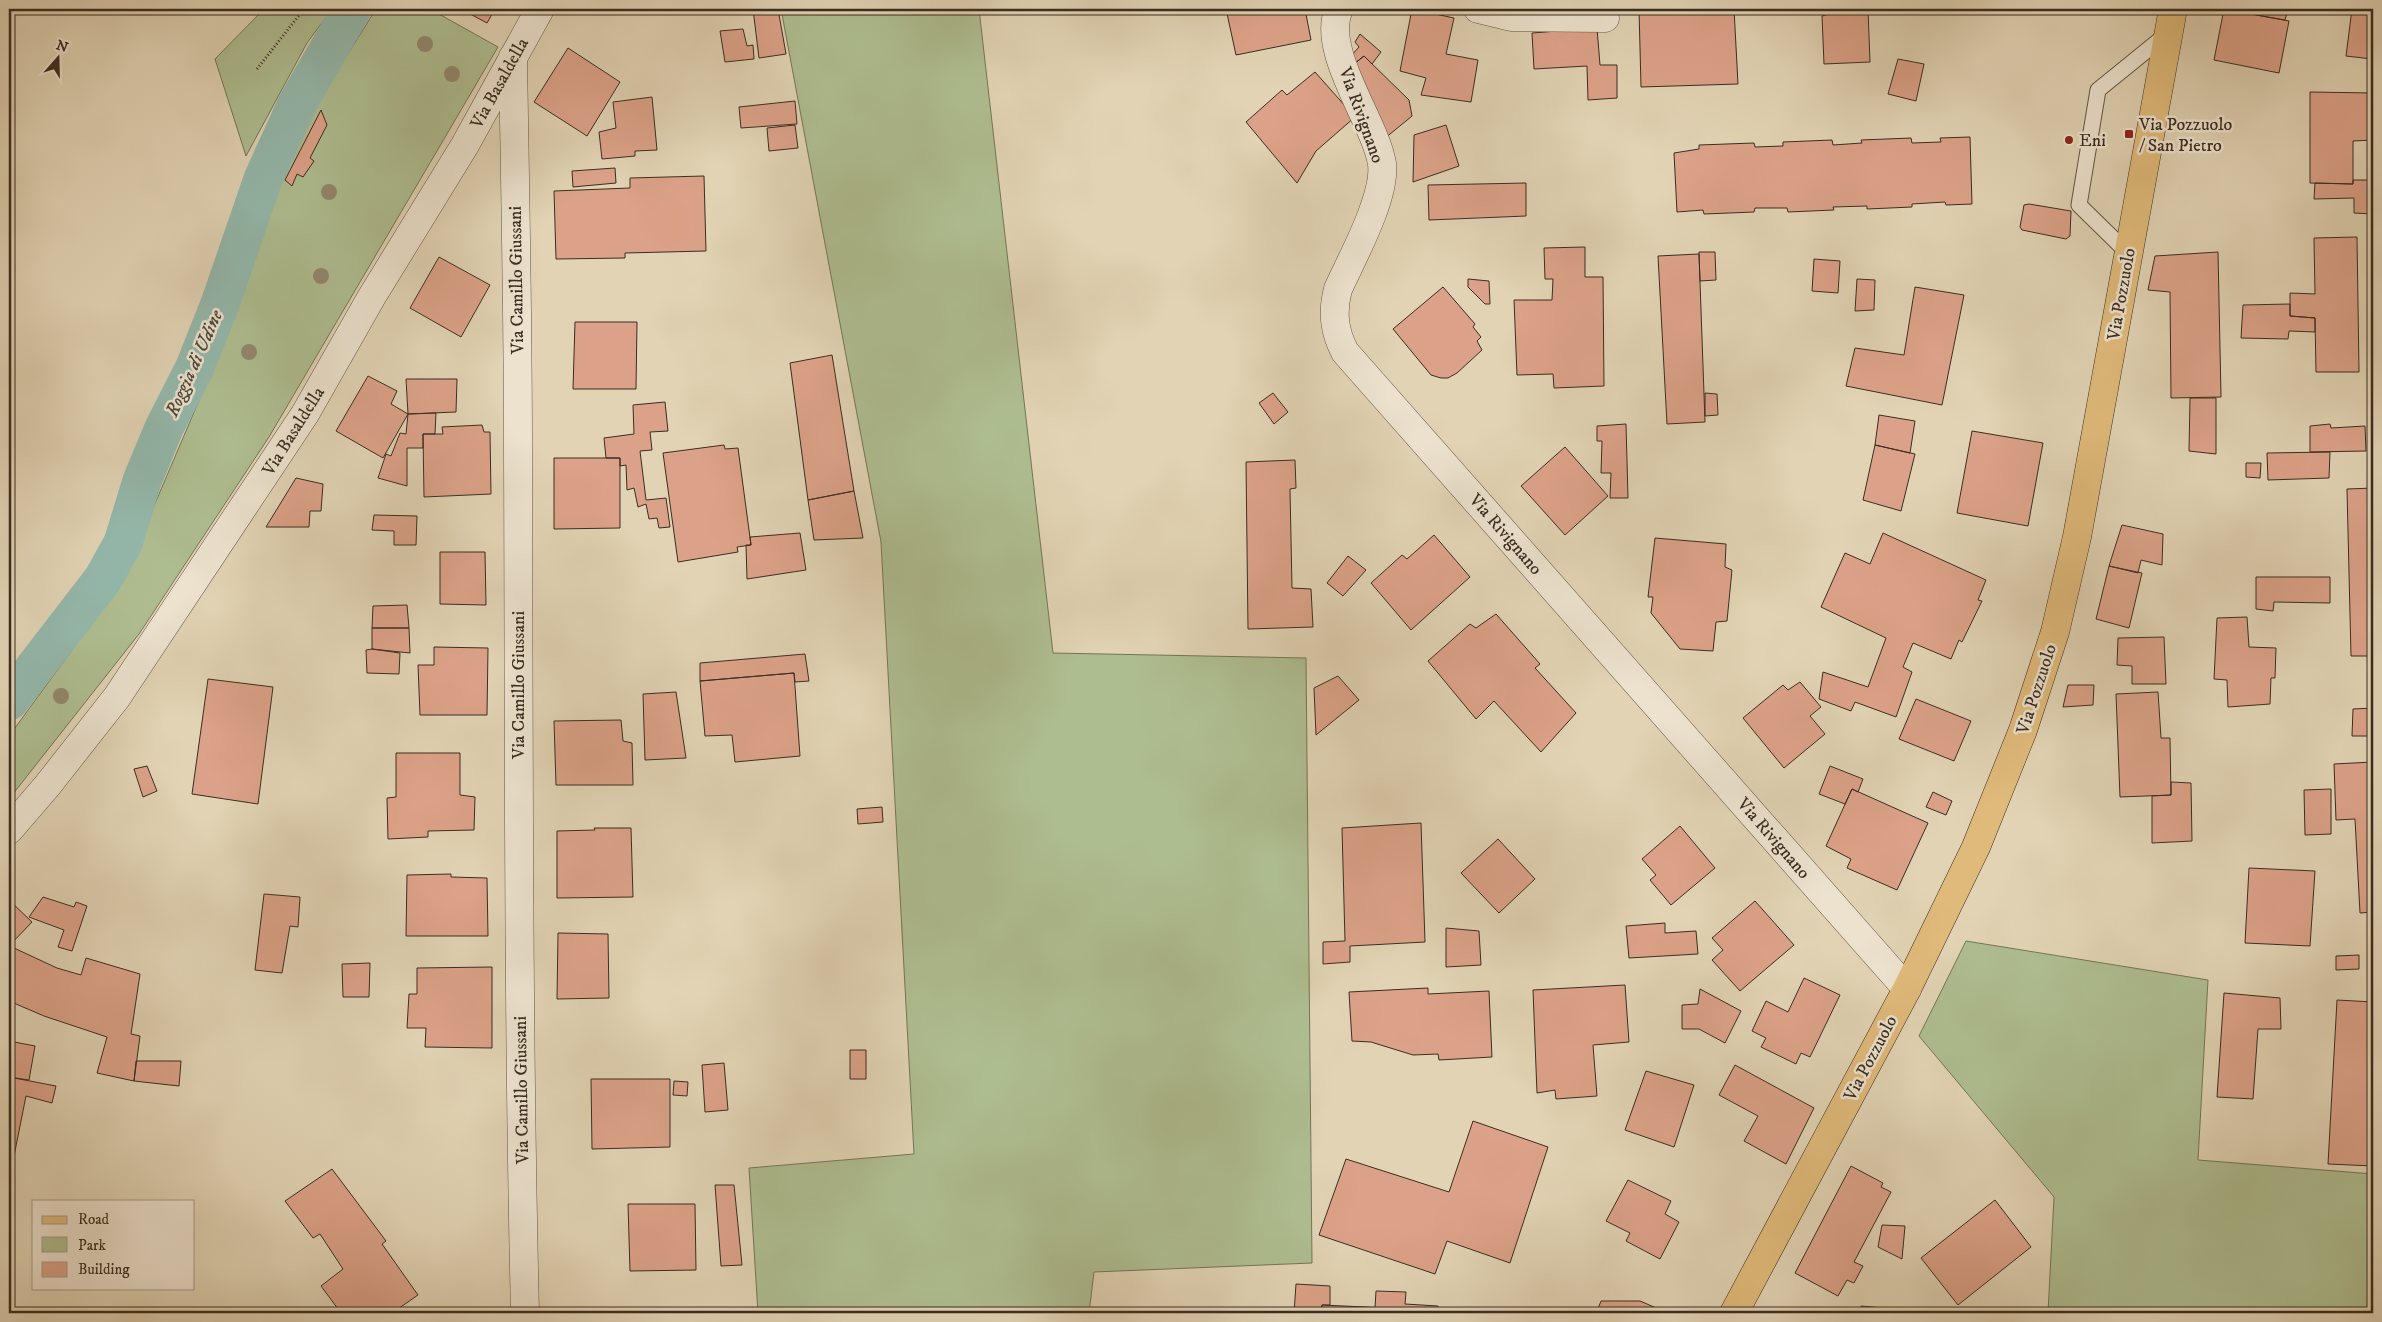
<svg xmlns="http://www.w3.org/2000/svg" width="2382" height="1322" font-family="'IM FELL DW Pica',serif">
<style>
.green{fill:#aebd90;stroke:#747558}
.lines{fill:none;stroke-linecap:round;stroke-linejoin:round}
.canal{stroke:#94b8ab;stroke-width:39}
.building{fill:#dca289;stroke:#3b2d21}
.service-casing{stroke:#645646;stroke-width:17}
.minor-casing{stroke:#645646;stroke-width:29}
.tertiary-casing{stroke:#645646;stroke-width:29}
.primary-casing{stroke:#3b2d21;stroke-width:29}
.path{stroke:#3b2d21;stroke-width:3;stroke-dasharray:1 2.5;stroke-linecap:butt}
.service{stroke:#ece2ce;stroke-width:15}
.minor{stroke:#ece2ce;stroke-width:28}
.tertiary{stroke:#ece2ce;stroke-width:28}
.primary{stroke:#e0ba7a;stroke-width:28}
.tree{fill:#92886f}
.poi-dot{fill:#8f2418;stroke:#ece2ce;stroke-width:2}
.labels{text-anchor:middle;stroke-width:5;stroke-linejoin:round;paint-order:stroke}
.street-label{font-size:18px;fill:#3b2d21;stroke:#ece2ce}
.poi-label{font-size:18px;fill:#3b2d21;stroke:#ece2ce;text-anchor:start}
.water-label{font-size:19px;font-style:italic;fill:#4d493d;stroke:#ece2ce}
</style>
<rect width="100%" height="100%" fill="#e1d3b4"/>
<filter id="stains"><feTurbulence type="fractalNoise" baseFrequency=".004" numOctaves="4"/><feColorMatrix values="0 0 0 0 .2 0 0 0 0 .09 0 0 0 0 .02 0 0 0 .5 -.17"/></filter>
<radialGradient id="worn" r=".72"><stop offset=".6" stop-color="#630" stop-opacity="0"/><stop offset="1" stop-color="#630" stop-opacity=".3"/></radialGradient>
<path class="green" d="M264,9h68l-25,34 -61,113 -31,-97z
M376,9h54l68,38 -229,390 -130,197 -130,165v-63l66,-90 64,-105 70,-164 64,-190 42,-81z
M781,9h198l74,644 253,5 6,605 -218,9 -5,41h-331l-9,-145 165,-14 -33,-612z
M1966,941l242,39 -10,180 175,14v139h-325l6,-116 -135,-161z"/>
<g class="lines">
<path class="canal" d="M9,701l94,-122 20,-36 19,-62 22,-53 31,-61 25,-63 43,-125 34,-75 55,-95"/>
</g>
<path class="building" d="M461,9h34l-8,14z
M753,9h25l8,45 -27,4z
M1226,9h79l6,31 -75,15z
M1412,9l42,9 -8,36 32,6 -7,42 -50,-7 5,-17 -26,-7z
M1639,9h95l4,75 -97,3z
M1828,9h40l2,53 -46,2 -2,-48 7,-2z
M2224,9l65,12 -10,52 -65,-13z
M2257,9h31l-3,11 -29,-5z
M2352,9h21l-1,50 -26,-3z
M1597,28l3,37h17v33l-29,2 -1,-34 -53,3 -2,-36z
M743,29l4,17 6,-1 1,14 -29,3 -5,-31z
M1360,34l21,18 -9,12 -8,-8 -10,8 -3,-8 8,-9 -4,-5z
M568,48l52,34 -33,54 -53,-34z
M1364,56l45,44 3,16 -28,23 -30,-75z
M1898,59l26,5 -8,37 -28,-7z
M1315,72l40,45 -39,34 -19,32 -51,-61 36,-32 5,5z
M2310,92l63,1v47l-20,1v43l-43,-1z
M652,97l5,53 -22,1v5l-33,3 -3,-27 17,-4 -3,-26z
M795,101l2,23 -56,4 -2,-21z
M321,110l6,15 -17,33 4,3 -11,16 -6,-3 -5,12 -7,-6z
M795,125l3,23 -29,3 -2,-23z
M1446,125l13,41 -46,16 1,-47z
M1970,137l2,67 -26,1 -1,-3 -33,2v3l-45,2v-3l-34,1 1,3 -46,2 -1,-4h-32l-1,4 -50,2 -1,-4 -26,2 -3,-59 25,-4v-4l55,-2 1,4 28,-1v-4l49,-2 1,5 29,-2 -1,-3 50,-2 1,5 29,-1 -1,-4z
M615,168l1,15 -43,4 -1,-16z
M704,176l2,75 -81,2v5l-69,1 -2,-68 76,-3v-10z
M2353,180h20v34l-19,-1v-15l-40,1 1,-16 38,1z
M1526,183v33l-97,4 -1,-35z
M2029,204l42,7 -1,25 -4,3 -44,-9 -2,-3 4,-22z
M2357,237l2,135h-43l-1,-54 -25,-2v-23l25,1 -1,-56z
M1585,247v30h18l1,109 -50,2 -1,-14 -36,1 -3,-75h38l1,-21h-8l-1,-31z
M1699,252h16l1,28 -16,1z
M2218,252l3,145 -50,1 -1,-106 -22,-2 7,-34z
M1699,254l6,168 -38,2 -9,-168z
M439,257l51,28 -29,52 -51,-29z
M1814,259l26,2 -2,32 -26,-2z
M1468,279l21,2 1,23h-5l-17,-17z
M1857,279l18,1 -1,30 -19,1z
M1443,287l32,37 -2,3 8,10 -4,4 5,9 -25,23 -9,5h-7l-10,-3 -38,-46z
M1915,287l49,8 -22,110 -96,-19 9,-38 49,7z
M2290,304v12l25,2v14l-26,-1 -1,8 -47,-1 2,-33z
M575,322h62l-1,67h-63z
M832,355l22,136 -46,9 -18,-137z
M368,376l29,15 -6,13 17,10 -25,44 -47,-27z
M406,379h51l-1,33 -48,2z
M1273,393l15,19 -14,12 -15,-21z
M1705,393l12,1 1,21 -13,1z
M2190,398h26v56l-27,-3z
M665,402l3,29 -18,1 2,18 -12,1 6,49 20,-2 4,29 -11,1 -2,-10 -8,1 -3,-15 -8,3 -4,-19 -7,2 -1,-25 -6,1v-8h-14l-2,-20 30,-4 -1,-29z
M436,413l-1,21h-12v14h-16v38l-29,-8 8,-24 5,2 9,-23 6,1 2,-20z
M1879,415l36,6 -5,32 -35,-8z
M1626,424l2,74h-18l1,-25h-10l1,-32h-5v-15z
M2330,424l1,4 34,-2 1,25 -56,1v-26z
M482,425l2,7h6l1,62 -67,3 -1,-63h20l-1,-7z
M1972,431l71,12 -15,83 -71,-13z
M724,445l1,4 13,-1 13,97 -14,2 1,5 -60,10 -15,-109z
M1875,445l40,9 -14,57 -38,-11z
M1565,447l43,49 -43,39 -44,-49z
M2330,452l-1,26 -61,2 -1,-27z
M554,458h66v70l-66,1z
M1295,460l1,28 -6,1 2,99 19,1 2,38 -65,2 -2,-167z
M2246,463h15l-1,15 -14,-1z
M296,478l27,6 -2,27h-11l-1,16h-43z
M2373,488v168h-22l-4,-167z
M854,491l9,47 -49,2 -6,-40z
M374,515l43,1 -1,29h-22v-14l-22,-1z
M2122,525l41,9 -1,31 -21,-5 -3,13 -29,-7z
M800,533l6,37 -59,9 -1,-34h5l-1,-8z
M1883,533l103,47 -8,20 4,1 -20,41 -3,-2 -8,19 -38,-16 -10,24 9,5 -16,45 -41,-15 -4,9 -32,-12 4,-27 45,15 18,-49 -65,-31 24,-54 25,11z
M1434,535l36,42 -59,53 -40,-47 31,-28 5,4z
M1655,538l71,6 -1,23 7,3 -5,51 -11,1 -3,29 -33,-2 -29,-36 2,-16h-5z
M440,552h45l1,53 -46,-1z
M1348,556l18,14 -23,26 -16,-13z
M2109,566l33,7 -13,55 -33,-9z
M2256,577h74v26l-56,-1 -1,9 -17,-2z
M407,605l2,23h-37l1,-22z
M1496,614l44,50 -5,4 41,45 -35,39 -47,-51 -18,18 -48,-58 42,-37 6,4z
M2247,617l2,30 27,1 -1,30h-4l-1,26 -42,3 -1,-27 -13,-1 3,-61z
M372,628h37l1,25 -38,-4z
M2164,637l2,47h-34v-18l-15,-1 1,-27z
M434,647l54,1 -1,67h-67l-2,-50h16z
M372,649l28,4 -1,21 -32,-1 -1,-23z
M805,654l4,27 -14,1 -1,-9 -94,8v-18z
M794,673l6,83 -65,6 -3,-27 -27,1 -5,-55z
M1338,676l21,24 -43,35 -2,-47z
M208,679l65,8 -15,117 -66,-10z
M1800,682l21,25 -11,9 15,18 -41,34 -41,-50 40,-33 5,5z
M2068,685h26l-1,20 -30,2z
M676,692l10,66 -41,2 -2,-66z
M2158,692l3,46h9l1,57 -51,2 -4,-103z
M1916,699l55,22 -17,40 -55,-22z
M2373,708v28h-21l1,-27z
M621,720l2,21 9,2 1,42h-77l-2,-64z
M396,753h64v42l15,2 -1,33 -46,1v6l-40,2 -1,-41 9,-1z
M2373,762v150l-13,1 -5,-94 -19,1 -2,-56z
M147,766l10,25 -14,6 -9,-28z
M1830,766l33,13 -5,13 -6,-3 -7,15 -26,-10z
M2171,782l20,1 1,58 -40,2v-47l19,-1z
M1852,789l76,34 -31,67 -50,-22 4,-9 -25,-13z
M2331,789v45l-26,1 -1,-45z
M1933,792l19,9 -6,14 -20,-8z
M882,807l1,15 -25,2 -1,-15z
M1421,823l4,119 -75,4v16l-27,2v-22l22,-1 -3,-113z
M1680,826l35,42 -44,37 -21,-25 6,-5 -14,-16z
M594,828h37l2,69 -76,1v-67l38,-1z
M1498,839l37,40 -36,34 -38,-40z
M2249,868l66,3 -5,75 -65,-3z
M451,874v3l36,1 1,58h-82l1,-61z
M264,894l36,3 -2,30 -8,-1 -8,47 -27,-3z
M43,897l31,10 2,-5 11,4 -15,45 -14,-4 6,-17 -35,-13z
M9,900l23,22 -23,24z
M1755,901l39,44 -54,46 -28,-31 11,-10 -11,-12z
M1665,923v10l31,-2 2,23 -69,4 -3,-32z
M1446,928l33,3 2,34 -35,2z
M558,933l50,1 1,64 -52,1z
M14,948l43,20 24,7 5,-17 54,16 -9,60 9,2 -6,45 -37,-8 10,-36 -63,-21 -35,-15v-47z
M2359,955v14l-23,1v-14z
M370,963l-1,34h-26l-1,-33z
M492,967v81l-67,-1 1,-19h-19l2,-34h8v-26z
M1804,978l36,17 -30,62 -9,-4 -5,11 -35,-17 5,-9 -14,-7 14,-30 22,11z
M1625,985l4,57 -36,3 4,51 -41,3 -1,-9 -18,3 -4,-103z
M1428,988v6l61,-3 3,66 -53,3 -1,-6 -25,1 -42,-13 -19,-1 -3,-49z
M1700,989l41,22 -16,32 -26,-14h-17v-24l16,-1z
M2224,993l56,5 1,31h-23l-5,70 -36,-2z
M2337,1000l36,2v164l-45,-2z
M9,1041l26,5 -6,34 -20,-3z
M850,1050h16v29h-16z
M136,1061h45l-2,25 -45,-5z
M724,1063l4,47 -23,2 -3,-47z
M1735,1065l79,43 -28,56 -42,-23 14,-25 -39,-21z
M1646,1071l48,14 -20,62 -49,-17z
M9,1077l47,9 -4,17 -26,-7 -12,60 -5,-1z
M591,1079h79v68l-78,2z
M674,1081l14,1 -1,14 -14,-1z
M1473,1121l75,26 -38,116 -63,-22 -12,33 -116,-39 27,-76 103,33z
M1851,1166l32,17 -2,4 10,5 -37,70 9,4 -9,17 -7,-3 -9,16 -43,-23z
M332,1169l54,72 -4,3 36,51 -26,18h-51l-20,-27 22,-17 -23,-35 -7,4 -28,-37z
M1628,1180l43,21 -6,13 14,8 -19,37 -34,-18 4,-8 -24,-12z
M715,1185h19l8,80 -21,1z
M1995,1200l36,47 -73,58 -37,-47z
M628,1204h67l1,66 -66,1z
M1882,1225l23,1 -3,33 -24,-12z
M1296,1284l34,2v19h-8l-1,8h-27z
M1376,1291l30,1 -1,12 33,2v7h-51v-5h-12z
M1601,1301h39l28,12h-67l-4,-2z
M1322,1305l65,3v5h-66z
M1861,1306l34,3 -1,4h-33z
M745,1309v4h-20l-1,-3z"/>
<g class="lines">
<g class="service-casing">
<path id="service" d="M2128,253l-49,-48 19,-115 69,-56"/>
</g>
<g class="minor-casing">
<path id="minor" d="M1339,9c-19,42 37,114 43,155 4,33 -30,94 -44,125 -6,23 -4,42 7,63l562,637
M1478,9l33,8 94,1
M513,57c2,130 5,261 5,391 1,289 0,577 7,865"/>
</g>
<g class="tertiary-casing">
<path id="tertiary" d="M9,830l38,-44 70,-89 188,-283 66,-116 94,-153 75,-136"/>
</g>
<g class="primary-casing">
<path id="primary" d="M1734,1313l173,-324 69,-142 47,-117 32,-98 22,-95 96,-528"/>
</g>
<path class="path" d="M257,69l47,-60"/>
<use href="#service" class="service"/>
<use href="#minor" class="minor"/>
<use href="#tertiary" class="tertiary"/>
<use href="#primary" class="primary"/>
</g>
<g class="tree">
<circle cx="425" cy="44" r="8"/>
<circle cx="452" cy="74" r="8"/>
<circle cx="329" cy="192" r="8"/>
<circle cx="321" cy="276" r="8"/>
<circle cx="249" cy="352" r="8"/>
<circle cx="61" cy="696" r="8"/>
</g>
<g class="poi-dot">
<rect x="2124" y="129" width="10" height="10" rx="2.5"/>
<circle cx="2069" cy="140" r="5"/>
</g>
<g class="labels">
<g class="street-label">
<text transform="translate(499 83) rotate(-61)" y="6">Via Basaldella</text>
<text transform="translate(1362 115) rotate(70)" y="6">Via Rivignano</text>
<text transform="translate(516 280) rotate(-91)" y="6">Via Camillo Giussani</text>
<text transform="translate(2121 294) rotate(-80)" y="6">Via Pozzuolo</text>
<text transform="translate(293 431) rotate(-58)" y="6">Via Basaldella</text>
<text transform="translate(1506 534) rotate(49)" y="6">Via Rivignano</text>
<text transform="translate(518 685) rotate(-90)" y="6">Via Camillo Giussani</text>
<text transform="translate(2036 689) rotate(-72)" y="6">Via Pozzuolo</text>
<text transform="translate(1774 838) rotate(49)" y="6">Via Rivignano</text>
<text transform="translate(1870 1058) rotate(-62)" y="6">Via Pozzuolo</text>
<text transform="translate(521 1090) rotate(-91)" y="6">Via Camillo Giussani</text>
</g>
<g class="poi-label">
<text x="2139" y="130">Via Pozzuolo<tspan x="2139" dy="21">/ San Pietro</tspan></text>
<text x="2079" y="146">Eni</text>
</g>
<g class="water-label">
<text transform="translate(193 363) rotate(-66)" y="7">Roggia di Udine</text>
</g>
</g>
<rect width="2382" height="1322" fill="none" stroke="#e1d3b4" stroke-width="30"/>
<rect x="10" y="10" width="2362" height="1302" fill="none" stroke="#3b2d21" stroke-width="2.5"/>
<rect x="15" y="15" width="2352" height="1292" fill="none" stroke="#3b2d21"/>
<rect x="32" y="1200" width="162" height="90" fill="#ece2ce" stroke="#a59a89"/>
<rect x="42" y="1216" width="25" height="8" fill="#e0ba7a" stroke="#a59a89"/>
<text x="78" y="1224" font-size="15" fill="#3b2d21">Road</text>
<rect x="42" y="1237" width="25" height="15" fill="#aebd90" stroke="#a59a89"/>
<text x="78" y="1250" font-size="15" fill="#3b2d21">Park</text>
<rect x="42" y="1262" width="25" height="15" fill="#dca289" stroke="#a59a89"/>
<text x="78" y="1274" font-size="15" fill="#3b2d21">Building</text>
<g transform="translate(58 58) rotate(20)" stroke="#ece2ce" stroke-width="4" paint-order="stroke">
<path d="M0-4L9 19L0 12L-9 19Z" fill="#3b2d21"/>
<text y="-8" font-size="14" font-weight="bold" text-anchor="middle" fill="#3b2d21">N</text>
</g>
<rect width="100%" height="100%" filter="url(#stains)"/>
<rect width="100%" height="100%" fill="url(#worn)"/>
</svg>
